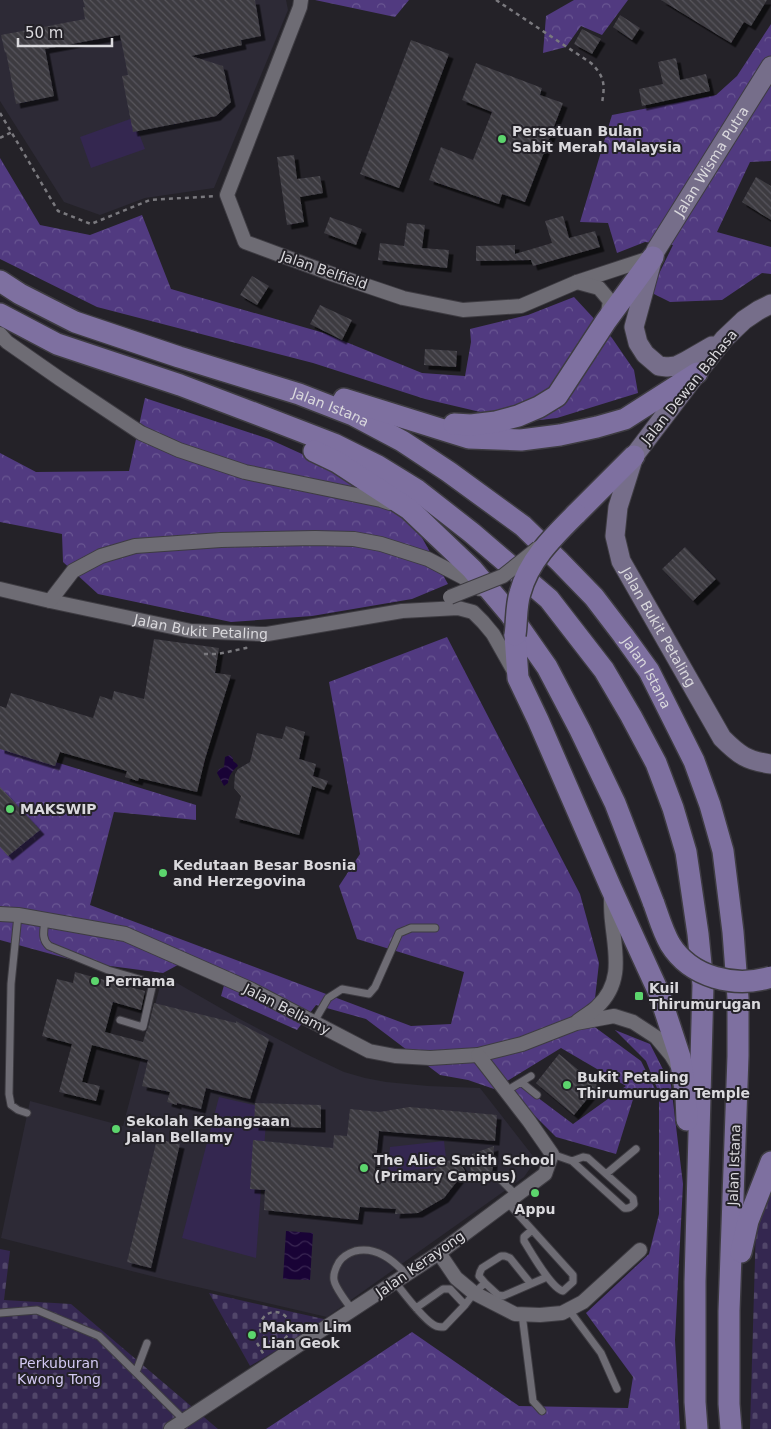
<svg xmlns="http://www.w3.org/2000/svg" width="771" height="1429" font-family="'DejaVu Sans',sans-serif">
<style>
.built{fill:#2d2a36}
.green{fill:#342750}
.forest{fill:url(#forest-crowns)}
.cemetery{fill:url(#cemetery-stones)}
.water{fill:url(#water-waves)}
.building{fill:url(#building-back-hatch);filter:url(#shadow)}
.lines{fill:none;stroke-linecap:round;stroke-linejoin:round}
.lane-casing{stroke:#3e3c42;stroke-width:9}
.street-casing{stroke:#3e3c42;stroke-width:16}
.secondary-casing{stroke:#3e3c42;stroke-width:21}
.primary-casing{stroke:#3e3c42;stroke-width:24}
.path{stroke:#7a797e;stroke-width:2.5;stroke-dasharray:4 4;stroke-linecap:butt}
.lane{stroke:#6e6c74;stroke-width:7}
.street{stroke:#6e6c74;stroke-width:14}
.secondary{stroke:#766e8a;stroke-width:19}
.primary{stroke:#7e70a0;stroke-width:21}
.street-bridge-casing{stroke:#3e3c42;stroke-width:16;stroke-linecap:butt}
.primary-bridge-casing{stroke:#3e3c42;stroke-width:24;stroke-linecap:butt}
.street-bridge{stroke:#6e6c74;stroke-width:14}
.primary-bridge{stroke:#7e70a0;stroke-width:21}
.poi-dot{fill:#5cd56d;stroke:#242228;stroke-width:2}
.labels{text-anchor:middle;stroke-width:4;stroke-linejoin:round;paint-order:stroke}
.poi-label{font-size:14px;font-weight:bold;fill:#dad9dd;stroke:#242228;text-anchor:start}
.street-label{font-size:14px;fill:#dad9dd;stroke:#242228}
.park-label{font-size:14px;fill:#d3c9f3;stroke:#242228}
</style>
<defs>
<pattern id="forest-crowns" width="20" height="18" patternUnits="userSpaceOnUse" patternTransform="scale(1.25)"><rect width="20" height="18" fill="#513a80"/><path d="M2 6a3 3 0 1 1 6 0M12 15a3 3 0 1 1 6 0" fill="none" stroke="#695692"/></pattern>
<pattern id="cemetery-stones" width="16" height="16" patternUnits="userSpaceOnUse" patternTransform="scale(1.25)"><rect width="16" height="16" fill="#342750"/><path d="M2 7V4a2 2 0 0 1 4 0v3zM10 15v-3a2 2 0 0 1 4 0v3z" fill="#514669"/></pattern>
<pattern id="water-waves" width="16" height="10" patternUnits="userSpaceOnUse" patternTransform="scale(1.25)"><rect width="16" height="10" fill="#190336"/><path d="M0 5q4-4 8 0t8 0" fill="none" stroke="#3a2753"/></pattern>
<pattern id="building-back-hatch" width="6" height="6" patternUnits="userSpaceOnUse" patternTransform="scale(1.25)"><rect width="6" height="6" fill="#3c3a41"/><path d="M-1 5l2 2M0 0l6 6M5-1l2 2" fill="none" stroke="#58565c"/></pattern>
<filter id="shadow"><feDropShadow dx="4.5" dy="4.5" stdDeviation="0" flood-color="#0009"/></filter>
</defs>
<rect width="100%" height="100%" fill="#242228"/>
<path class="built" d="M0,0h286l2,10 -74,178 -69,10 -45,17 -36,-13 -64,-101z
M163,975l73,42 70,37 38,18 21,6 21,4 42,4 52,2 56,72 -12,17 -197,140 -160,-37 -166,-42 29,-137 93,25z"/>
<path class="green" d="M133,118l12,31 -54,19 -11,-31z
M219,1097l48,11 -11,150 -74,-20z
M444,1141l3,26 -59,5 2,-25z"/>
<path class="forest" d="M315,0h94l-14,17z
M574,0h54l-26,35 -21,-9 -15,21 -23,6 3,-37z
M771,24v137l-21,1 -33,70 54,15v27l-9,-1 -40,27 -52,2 -20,-10 23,-47 -28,-3 -28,11 -9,-30 -28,-1 32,-107 104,-20 21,-19z
M0,158l40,67 50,10 52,-20 29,74 153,44 98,40 43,3 6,-34 -1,-13 58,-14 46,-18 38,41 22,32 4,23 -81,25 -34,4 -98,-23 -112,-36 -216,-56 -97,-48z
M145,398l124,41 44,20 103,68 32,57 -36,15 -100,17 -81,6 -133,-28 -35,-32 -1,-28 -62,-12v-69l36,19 93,-1z
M447,637l133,257 19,69 -7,62 49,36 15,30 -21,2 -19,61 -60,-17 -45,-45 10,-7 52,39 53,-38 -65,-38 -67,41 -26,-9 -28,-5 -74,-56 -50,-14 -19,25 -76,-34 5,-18 -39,-18 -24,13 -83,-11 -80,-22v-195l196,60v15l-82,-8 -24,93 321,121 40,-2 13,-52 -107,-33 -18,-53 21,-32 -31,-172z
M615,1030l35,14 21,41 12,99 -8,156 5,89h-414l146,-97 107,74 109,2 5,-31 -47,-64 63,-59 10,-40v-121l-13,-32z"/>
<path class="cemetery" d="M771,1193v236h-21l6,-205z
M0,1249l10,2 -6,49 67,4 147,125h-218z
M209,1293l119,27 -78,46z"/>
<path class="water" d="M230,755l3,3v3l4,3 1,2c-6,5 -9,9 -10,17l-4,3 -7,-13 2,-4 5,-2 1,-10z
M286,1231l27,2 -3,47 -27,-1z"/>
<path class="building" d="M83,0h172l6,36 -20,4 1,5 -51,11 32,10 8,36 -15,14 -83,16 -11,-56 6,-1 -8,-40 -75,14 9,47 -38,8 -10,-52 -1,1 -4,-18 84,-16 -2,-12h2z
M661,0h106l-16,26 -7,-4 -13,21z
M620,15l20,13 -8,12 -19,-13z
M582,29l19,10 -9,15 -18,-10z
M411,40l38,14 -50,134 -39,-14z
M676,58l4,22 26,-6 4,17 -68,15 -3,-17 24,-5 -5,-22z
M476,63l66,25 -2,7 23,8 -38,99 -23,-8 -3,10 -70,-24 12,-33 32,13 19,-48 -30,-12z
M294,155l3,24 23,-3 3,17 -23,4 4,25 -17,3 -10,-68z
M756,177l15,9v34l-29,-18z
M563,216l6,22 26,-7 5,16 -67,19 -2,-6 -55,1v-15l39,-1v9l37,-11 -7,-22z
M330,217l32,12 -6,16 -32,-12z
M407,223l18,2 -3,23 27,2 -2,18 -69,-8 2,-17 24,3z
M252,276l17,10 -12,19 -17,-10z
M320,305l32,15 -10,20 -32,-16z
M425,349l32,2 -1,16 -32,-2z
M685,547l31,32 -23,22 -31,-32z
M154,639l65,9 -4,25 16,2 -26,84 -8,33 -58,-14 -1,3 -13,-4 2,-6 -67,-19 -5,14 -55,-17v-43l6,2 5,-15 82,25 7,-22 12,4 2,-9 30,8z
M286,726l19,6 -6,27 17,5 -3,12 15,5 -4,9 -12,-4 -13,49 -64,-17 6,-22 -7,-8 1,-14 3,-5 12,-7 7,-29 25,6z
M0,787l40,43 -32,26 -8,-9z
M75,972l70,19 -4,19 -28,-8 -8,30 38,10 3,-10 2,-4 6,-25 82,20v-2l33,18 -19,60 -44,-11 -5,21 -24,-6v2l-10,-3 3,-10 -28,-6 6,-26 -56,-15 -10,37 18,4 -4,15 -37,-9 13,-48 -30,-8 15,-57 16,4z
M559,1054l39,32 -24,29 -38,-32z
M255,1103l66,2v23l-67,-2z
M409,1107l88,8 -2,26 -116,-10 -5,48 48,1 19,-17 16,-5 8,13 -21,27 -26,15 -23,1 1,-5 -36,-2 -2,13 -94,-10 1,-20 -15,-1 3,-49 80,8 1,-13 13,1 3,-27 30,3z
M157,1139l23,5 -29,124 -24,-6z
M494,1146l-2,30 -22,-2 2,-20z"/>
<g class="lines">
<g class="lane-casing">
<path id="lane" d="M18,915l-7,69 -2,110 2,11 7,5 9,3
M45,920c-1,10 -4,19 4,26l59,24 45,13 -10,44 -23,-7
M314,1022l14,-24 14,-9 27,5 6,-7 24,-54 12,-5h24
M521,1082l16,13
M506,1091l25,-15
M552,1154l20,7 52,47c5,1 7,-1 10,-4l-1,-6 -45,-40 -5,-1 -11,4
M606,1174l30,-25
M499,1178l17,17
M507,1202l66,73v7l-10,9c-12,-3 -32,-39 -39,-50v-4l8,-7
M395,1282c8,10 30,40 41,44 2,1 5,1 8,1l21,-22 9,-12 11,-10 13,12 5,1 44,-19
M485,1283l-6,-7 1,-4 2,-4 19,-12h4l5,2 21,26
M416,1308l27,-19h7l15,16
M353,1310c-5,-5 -18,-23 -19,-30 -1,-6 2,-13 5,-18 4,-6 10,-9 16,-11 21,-5 38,9 51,23
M569,1310l32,43 16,36
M0,1313l37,-3 62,26 85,84
M522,1314l11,87 9,10
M136,1372l11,-29"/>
</g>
<g class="street-casing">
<g id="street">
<path d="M301,0l-1,7 -73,188 18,47 84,31 74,25 60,12 58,-4 56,-24 76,-25"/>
<path d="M577,282l22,6 11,13 -3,17"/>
<path d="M0,334l7,8 53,37 81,54 38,17 66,22 136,28 9,3"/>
<path id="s1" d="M0,589l50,12 141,30 69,3h7l135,-23 56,-3 15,4 10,10 10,12 22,39"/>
<path d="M50,601l23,-30 28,-15 34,-10 86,-6 94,-2 39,1 27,5 47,15 42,22 10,8"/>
<path d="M0,914l18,1 107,19 125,55 119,62 26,5 35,2 48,-3 44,-11 54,-21 38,-7 19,6 23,15 15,18 6,10"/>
<path d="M578,1021c6,-5 14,-9 19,-14 27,-25 18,-55 15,-86 -1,-7 -1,-16 -1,-23"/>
<path d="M439,1253l17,25 18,15 41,21 25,1 22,-2 21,-11 57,-52"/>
<path d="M171,1429l268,-176 106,-79 7,-20 -23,-33 -51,-66"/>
</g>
</g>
<g class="secondary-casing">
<g id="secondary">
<path id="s2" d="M771,304l-12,6 -15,10 -20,19 -27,34 -63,83 -16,51 -3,29 6,25 101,177c17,17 25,23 49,26"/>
<path id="s3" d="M712,346l-26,15 -10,5 -9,1 -8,-1 -14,-12 -7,-11 -4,-16 19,-70 3,-7 115,-184"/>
</g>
</g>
<g class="primary-casing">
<g id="primary">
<path id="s4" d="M0,281l20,13 55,28 104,35 120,37 54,21 49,26 47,31 74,54 36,35 35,36 29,38 26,36 45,90 16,44 13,46 10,81 5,66v58l-9,255v93l2,25"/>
<path d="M0,314l57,30 123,41 79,30 75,29 44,22 39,24 55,43 77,66 55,71 27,46 25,47 17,45 13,44 12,82 5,51 -8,297v120l2,27"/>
<path d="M344,399l125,39 52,2 39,-5 37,-8 28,-8 72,-46"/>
<path d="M454,424l17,1 25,-3 22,-6 21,-9 18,-11 49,-75 47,-64"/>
<path d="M314,451l23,11 72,47 63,60 38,45 37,53 33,63 35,73 39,101"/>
<path d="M576,514l58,-58"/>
<path d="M515,635l3,43 20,42 73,168 48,105 21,64 6,39 1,24"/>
<path d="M741,1252l7,-31 23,-59"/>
</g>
</g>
<path class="path" d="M496,0l95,63c14,14 14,22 11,40
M0,113l58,98 33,13 59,-24 66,-4
M0,138l12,-6
M204,654h14l28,-6 2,-2
M260 1327a15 15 0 1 1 30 0a15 15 0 1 1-30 0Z
M257,1343l7,12"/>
<use href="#lane" class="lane"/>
<use href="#street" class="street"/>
<use href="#secondary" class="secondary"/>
<use href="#primary" class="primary"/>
<g class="street-bridge-casing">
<path id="street-bridge" d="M450,597l53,-21 35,-28"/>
</g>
<g class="primary-bridge-casing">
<path id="primary-bridge" d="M515,635c2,-14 1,-29 5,-42 9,-33 33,-56 56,-79
M654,904c5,14 9,28 16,40 21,34 65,44 101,33"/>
</g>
<use href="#street-bridge" class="street-bridge"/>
<use href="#primary-bridge" class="primary-bridge"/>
</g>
<g class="poi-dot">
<circle cx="502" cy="139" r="5"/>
<circle cx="10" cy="809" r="5"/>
<circle cx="163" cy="873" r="5"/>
<circle cx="95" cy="981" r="5"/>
<rect x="634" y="991" width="10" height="10" rx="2.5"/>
<circle cx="567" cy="1085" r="5"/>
<circle cx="116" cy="1129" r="5"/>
<circle cx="364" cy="1168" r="5"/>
<circle cx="535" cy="1193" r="5"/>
<circle cx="252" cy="1335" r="5"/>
</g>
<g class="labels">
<g class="poi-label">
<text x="512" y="136">Persatuan Bulan<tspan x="512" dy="16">Sabit Merah Malaysia</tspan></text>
<text x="20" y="814">MAKSWIP</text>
<text x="173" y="870">Kedutaan Besar Bosnia<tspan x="173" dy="16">and Herzegovina</tspan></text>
<text x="105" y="986">Pernama</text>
<text x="649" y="993">Kuil<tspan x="649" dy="16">Thirumurugan</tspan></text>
<text x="577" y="1082">Bukit Petaling<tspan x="577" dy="16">Thirumurugan Temple</tspan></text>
<text x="126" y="1126">Sekolah Kebangsaan<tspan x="126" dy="16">Jalan Bellamy</tspan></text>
<text x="374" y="1165">The Alice Smith School<tspan x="374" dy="16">(Primary Campus)</tspan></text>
<text x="535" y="1214" text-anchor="middle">Appu</text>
<text x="262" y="1332">Makam Lim<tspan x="262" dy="16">Lian Geok</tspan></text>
</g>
<g class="street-label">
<text dy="5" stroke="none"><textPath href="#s3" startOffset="291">Jalan Wisma Putra</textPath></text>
<text transform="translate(324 270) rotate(19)" y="5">Jalan Belfield</text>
<text transform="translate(689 387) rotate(-51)" y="5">Jalan Dewan Bahasa</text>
<text dy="5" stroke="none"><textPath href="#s4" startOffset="355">Jalan Istana</textPath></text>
<text dy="5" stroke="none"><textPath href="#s1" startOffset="205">Jalan Bukit Petaling</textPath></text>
<text dy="5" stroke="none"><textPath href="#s2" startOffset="391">Jalan Bukit Petaling</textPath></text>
<text dy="5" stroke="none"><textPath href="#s4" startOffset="775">Jalan Istana</textPath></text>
<text transform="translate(287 1009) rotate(27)" y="5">Jalan Bellamy</text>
<text transform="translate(734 1165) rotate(-88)" y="5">Jalan Istana</text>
<text transform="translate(420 1264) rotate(-35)" y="5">Jalan Kerayong</text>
</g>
<g class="park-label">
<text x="59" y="1368">Perkuburan<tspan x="59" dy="16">Kwong Tong</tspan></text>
</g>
</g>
<path d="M18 38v8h94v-8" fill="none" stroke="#dad9dd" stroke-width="2.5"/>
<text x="25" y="38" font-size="15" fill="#dad9dd" stroke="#242228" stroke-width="4" paint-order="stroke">50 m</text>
</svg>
